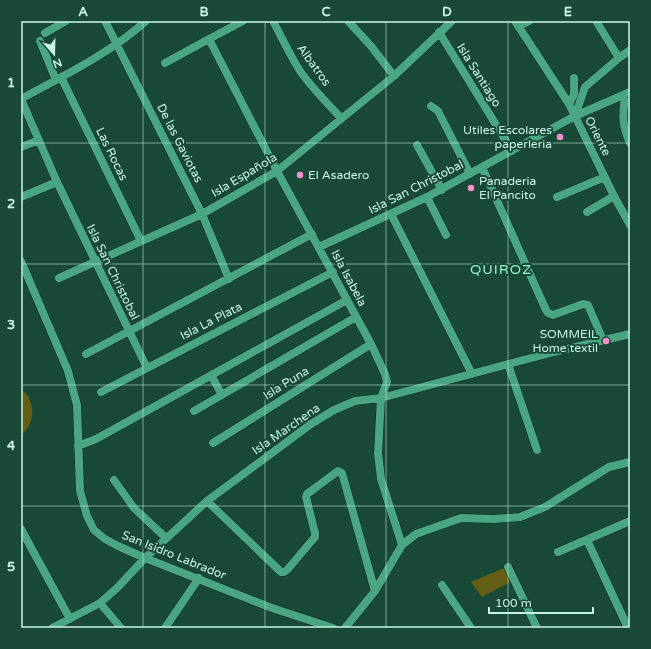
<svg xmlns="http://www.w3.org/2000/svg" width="651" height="649" font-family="'Varela Round',sans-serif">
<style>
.green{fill:#645f15}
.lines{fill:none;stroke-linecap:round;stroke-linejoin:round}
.minor-casing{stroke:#102d22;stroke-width:9}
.minor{stroke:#49a582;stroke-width:8}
.grid{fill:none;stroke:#caf5e1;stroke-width:1;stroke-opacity:0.55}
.poi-dot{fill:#f890cc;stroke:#194a38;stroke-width:1.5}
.labels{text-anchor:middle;stroke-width:4;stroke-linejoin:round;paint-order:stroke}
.street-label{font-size:12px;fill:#caf5e1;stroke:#194a38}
.poi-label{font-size:12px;fill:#caf5e1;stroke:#194a38;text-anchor:end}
.quarter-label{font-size:14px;letter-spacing:1px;fill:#99f5ce;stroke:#194a38}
.neatline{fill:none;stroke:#caf5e1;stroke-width:1.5}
.grid-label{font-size:13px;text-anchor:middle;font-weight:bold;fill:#caf5e1}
</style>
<rect width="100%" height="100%" fill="#194a38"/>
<path class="green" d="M21,389c15,11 15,35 0,46z
M504,568l6,14 -28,15 -11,-15z"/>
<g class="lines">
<g class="minor-casing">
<path id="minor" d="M105,21l97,193 27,65
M146,21c-37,33 -83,55 -125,78l36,83 90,186
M273,21c9,17 17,34 27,50 12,17 27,32 41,47
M348,21l23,25 23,30
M515,21l54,83 45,92 16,29
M596,21l23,37
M518,26l11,-5
M439,32l73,119
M45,33l21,-12
M209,39l68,132 94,173 14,30 2,8 -6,16 -3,55 3,26 21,66
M40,41l16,39
M165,63l44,-24 34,-18
M61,77l80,164
M625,94c-2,21 -4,29 5,49
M569,104l5,-10v-16
M431,106l7,5 32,63
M575,116l10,-29 34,-29 11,-8
M417,145l25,45
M21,147l18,-7
M482,167l64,143 2,3 5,2 30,-11 5,1 15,35
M21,197l36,-15
M427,197l19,38
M557,197l48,-20
M587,212l27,-16
M391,214l81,160
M319,247l108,-50 148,-81 55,-24
M21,261l47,110 9,34 3,86 7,25 7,14 11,9 13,7 27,12 127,50 61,20
M59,278l143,-64 75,-43 117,-95 58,-55
M86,354l226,-120
M508,364l29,86
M211,375l11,20
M101,392l232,-120
M194,411l162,-94
M213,443l158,-99
M78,446l18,-7 251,-139
M114,480l20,28 32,30
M207,501l74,71h3l3,-2 28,-33v-4l-9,-36 1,-3 31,-23 4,2 33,118
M21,529l49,90
M587,540l41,88
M558,552l72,-31
M508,567l29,61
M442,585l29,43
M100,603l21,25
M52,628l48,-25 18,-16 27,-29 62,-57 104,-77 23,-14 21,-9 26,-3 173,-46 76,-18
M165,628l34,-50
M345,628l30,-37 27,-46 14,-11 45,-16 33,1 26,-2 25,-10 64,-40 21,-5"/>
</g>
<use href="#minor" class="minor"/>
</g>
<path class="grid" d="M143,21v607M265,21v607M386,21v607M508,21v607M21,143h609M21,264h609M21,385h609M21,506h609"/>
<g class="poi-dot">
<circle cx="560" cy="137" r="4"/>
<circle cx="300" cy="175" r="4"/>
<circle cx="471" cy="188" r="4"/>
<circle cx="606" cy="341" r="4"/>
</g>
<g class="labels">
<g class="street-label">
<text transform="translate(314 65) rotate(54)" y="4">Albatros</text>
<text transform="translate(479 75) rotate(58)" y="4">Isla Santiago</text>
<text transform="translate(598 136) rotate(63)" y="4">Oriente</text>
<text transform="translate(180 143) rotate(63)" y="4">De las Gaviotas</text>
<text transform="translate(112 154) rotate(64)" y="4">Las Rocas</text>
<text transform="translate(244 175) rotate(-31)" y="4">Isla Española</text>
<text transform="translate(416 187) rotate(-27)" y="4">Isla San Christobal</text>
<text transform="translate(113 272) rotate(64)" y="4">Isla San Christobal</text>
<text transform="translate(349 278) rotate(62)" y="4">Isla Isabela</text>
<text transform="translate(211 321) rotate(-27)" y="4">Isla La Plata</text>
<text transform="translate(286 383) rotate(-32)" y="4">Isla Puna</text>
<text transform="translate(286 429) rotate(-35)" y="4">Isla Marchena</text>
<text transform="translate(174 555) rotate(22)" y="4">San Isidro Labrador</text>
</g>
<g class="poi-label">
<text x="552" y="134">Utiles Escolares<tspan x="552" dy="14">paperleria</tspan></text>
<text x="308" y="179" text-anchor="start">El Asadero</text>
<text x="479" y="185" text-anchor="start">Panaderia<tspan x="479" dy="14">El Pancito</tspan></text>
<text x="598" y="338">SOMMEIL<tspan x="598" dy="14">Home textil</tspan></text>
</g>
<g class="quarter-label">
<text x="501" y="274">QUIROZ</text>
</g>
</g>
<rect width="651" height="649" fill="none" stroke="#194a38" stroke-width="44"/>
<g transform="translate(54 54) rotate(160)" stroke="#194a38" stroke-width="3" paint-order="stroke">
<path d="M0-3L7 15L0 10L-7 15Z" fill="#caf5e1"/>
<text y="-6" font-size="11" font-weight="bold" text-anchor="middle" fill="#caf5e1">N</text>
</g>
<path d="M489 607v6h104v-6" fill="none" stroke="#caf5e1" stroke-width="2"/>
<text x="495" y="607" font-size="12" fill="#caf5e1" stroke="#194a38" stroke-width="3" paint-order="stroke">100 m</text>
<rect x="22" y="22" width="607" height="605" class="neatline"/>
<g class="grid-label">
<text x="83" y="16">A</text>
<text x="204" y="16">B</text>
<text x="326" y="16">C</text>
<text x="447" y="16">D</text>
<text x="568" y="16">E</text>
<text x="11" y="87">1</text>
<text x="11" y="208">2</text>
<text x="11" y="329">3</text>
<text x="11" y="450">4</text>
<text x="11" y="571">5</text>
</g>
</svg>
